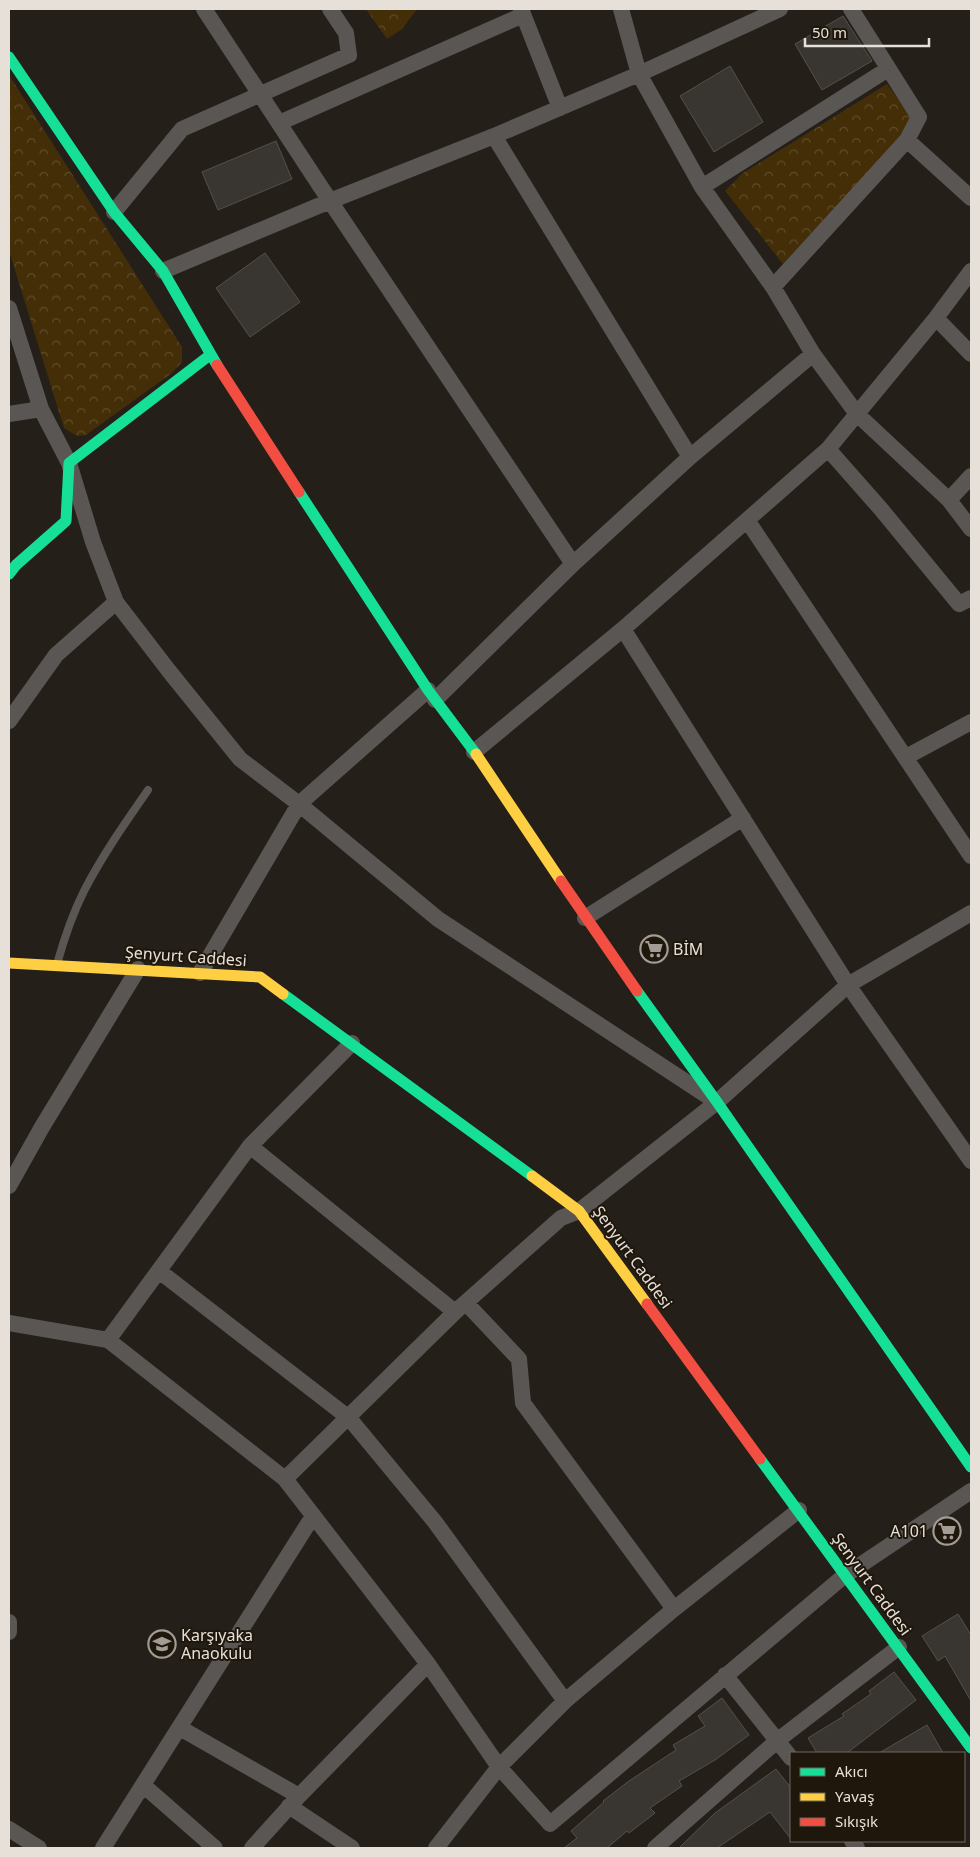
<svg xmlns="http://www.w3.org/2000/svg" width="980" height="1857" font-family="'Noto Sans',sans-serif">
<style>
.park{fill:url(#park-crowns)}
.building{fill:#393631;stroke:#54504a}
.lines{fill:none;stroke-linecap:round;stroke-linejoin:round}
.lane{stroke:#5a5654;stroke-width:8}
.street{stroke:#5a5654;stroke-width:16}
.fast{stroke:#16e098;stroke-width:11}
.slow{stroke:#ffcf43;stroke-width:11}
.jam{stroke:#f24e42;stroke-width:11}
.labels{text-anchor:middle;stroke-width:4;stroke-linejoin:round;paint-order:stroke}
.poi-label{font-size:16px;fill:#e6e0d9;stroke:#1f170c;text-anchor:start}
.street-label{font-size:16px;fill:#e6e0d9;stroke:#1f170c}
</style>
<defs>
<pattern id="park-crowns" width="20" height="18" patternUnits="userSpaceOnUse" patternTransform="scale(1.25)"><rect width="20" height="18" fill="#432e07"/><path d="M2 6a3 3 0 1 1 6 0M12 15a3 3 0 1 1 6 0" fill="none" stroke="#5e4c2b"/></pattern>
</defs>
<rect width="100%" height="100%" fill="#241f19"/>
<path class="park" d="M366,9h51l-15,20 -15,10z
M9,75l173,272v15l-10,11 -86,62 -9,1 -13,-8 -55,-177z
M887,84l28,38 -132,142 -58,-73 18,-18z"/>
<path class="building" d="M843,16l29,45 -50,29 -27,-46z
M730,66l33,56 -49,30 -34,-56z
M276,141l16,38 -74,31 -16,-38z
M265,253l35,49 -50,35 -34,-49z
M958,1614l13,21v66l-26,-45 -7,5 -16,-25z
M894,1672l22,28 -69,53h-30l-9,-15 36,-22 -2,-2 29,-20 -2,-3z
M722,1698l27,37 -34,25 -36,21 3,5 -32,22 5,5 -26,20 -2,-2 -20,17h-43l13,-10 -6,-7 33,-29 -1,-1 26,-20 47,-31 -3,-5 32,-19 -7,-10z
M927,1725l16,28h-64z
M776,1769l15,19v51l-21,-27 -53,36h-38l36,-35z"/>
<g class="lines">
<path class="lane" d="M57,964c7,-25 15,-49 27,-73 18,-35 41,-68 64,-101"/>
<path class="street" d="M204,9l126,192 243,363
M521,9l39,99
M621,9l18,65 63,113 71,100 40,67 44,60 92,86 22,29
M851,9l68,108 -12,23 64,58
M279,123l244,-108
M494,136l196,321
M702,187l186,-118
M114,212l68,-83 167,-74 -3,-22 -16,-24
M163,271l167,-70 164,-65 145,-62 141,-65
M773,287l134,-147
M9,308l32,101 28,54 24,79 23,60 53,69 71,88 59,45 139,115 271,178
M936,318l35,36
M9,414l32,-5
M828,449l52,59 79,96 12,-6
M949,500l22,-24
M747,520l224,336
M623,629l225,356 123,176
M435,700l138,-136 117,-107 123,-103
M9,721l47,-66 60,-53
M474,752l149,-123 205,-180 108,-131 35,-47
M906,757l65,-35
M585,918l158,-100
M200,973l99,-169 129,-114
M250,1146l205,166
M9,1186l33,-59 96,-158
M159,1271l190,147 86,104 130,179
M466,1303l53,56 4,44 151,206
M9,1323l99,17 177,139 143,185 71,103 51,57 294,-248 127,-85
M108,1340l142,-194 102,-103
M285,1479l170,-167 106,-94 18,-7 138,-109 131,-117 123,-72
M9,1622v10
M725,1675l66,83
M180,1728l119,68
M143,1785l72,63
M289,1806l63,42
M9,1829l30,19
M852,1841l5,7
M103,1848l210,-332
M252,1848l47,-52 129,-132
M436,1848l63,-81 66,-66 109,-92 125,-99
M655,1848l123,-108 121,-93"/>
<path class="fast" d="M9,57l105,155 49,59 54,94
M299,492l129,198 48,64
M9,574l7,-9 50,-44 3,-58 141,-108
M637,991l80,111 254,365
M283,994l249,182
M760,1459l211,289"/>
<path class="slow" d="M476,754l85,127
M9,963l251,14 23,17
M532,1176l47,35 68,93"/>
<path class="jam" d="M217,365l82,127
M561,881l76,110
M647,1304l113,155"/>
</g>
<defs>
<g id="supermarket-ring" transform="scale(1.4375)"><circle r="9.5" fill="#1f170c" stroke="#a29c96" stroke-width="1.5"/><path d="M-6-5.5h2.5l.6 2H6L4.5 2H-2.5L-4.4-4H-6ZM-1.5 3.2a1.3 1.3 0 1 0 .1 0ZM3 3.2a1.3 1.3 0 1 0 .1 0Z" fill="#a29c96"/></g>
<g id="school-ring" transform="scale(1.4375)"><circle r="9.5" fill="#1f170c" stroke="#a29c96" stroke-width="1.5"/><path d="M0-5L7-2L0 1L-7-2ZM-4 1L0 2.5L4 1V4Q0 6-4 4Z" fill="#a29c96"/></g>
</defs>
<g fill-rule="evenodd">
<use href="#supermarket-ring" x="654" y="949"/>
<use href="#supermarket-ring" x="947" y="1531"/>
<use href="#school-ring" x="162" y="1644"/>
</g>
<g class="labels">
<g class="poi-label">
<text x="673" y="955">BİM</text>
<text x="928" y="1537" text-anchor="end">A101</text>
<text x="181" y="1641">Karşıyaka<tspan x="181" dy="18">Anaokulu</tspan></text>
</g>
<g class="street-label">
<text transform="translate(186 956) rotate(4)" y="6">Şenyurt Caddesi</text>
<text transform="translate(633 1257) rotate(54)" y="6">Şenyurt Caddesi</text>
<text transform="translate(872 1584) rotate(54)" y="6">Şenyurt Caddesi</text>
</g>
</g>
<rect width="980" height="1857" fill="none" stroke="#e6e0d9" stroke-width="20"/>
<rect x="790" y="1752" width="175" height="90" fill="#1f170c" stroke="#6f675e"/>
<rect x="800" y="1768" width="25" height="8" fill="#16e098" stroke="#6f675e"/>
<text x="835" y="1777" font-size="15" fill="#e6e0d9">Akıcı</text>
<rect x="800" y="1793" width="25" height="8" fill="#ffcf43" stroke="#6f675e"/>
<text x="835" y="1802" font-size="15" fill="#e6e0d9">Yavaş</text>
<rect x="800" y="1818" width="25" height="8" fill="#f24e42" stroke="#6f675e"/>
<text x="835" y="1827" font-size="15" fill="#e6e0d9">Sıkışık</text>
<path d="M805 38v8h124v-8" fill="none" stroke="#e6e0d9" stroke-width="2.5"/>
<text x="812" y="38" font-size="15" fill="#e6e0d9" stroke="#1f170c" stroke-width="4" paint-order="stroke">50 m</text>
</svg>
